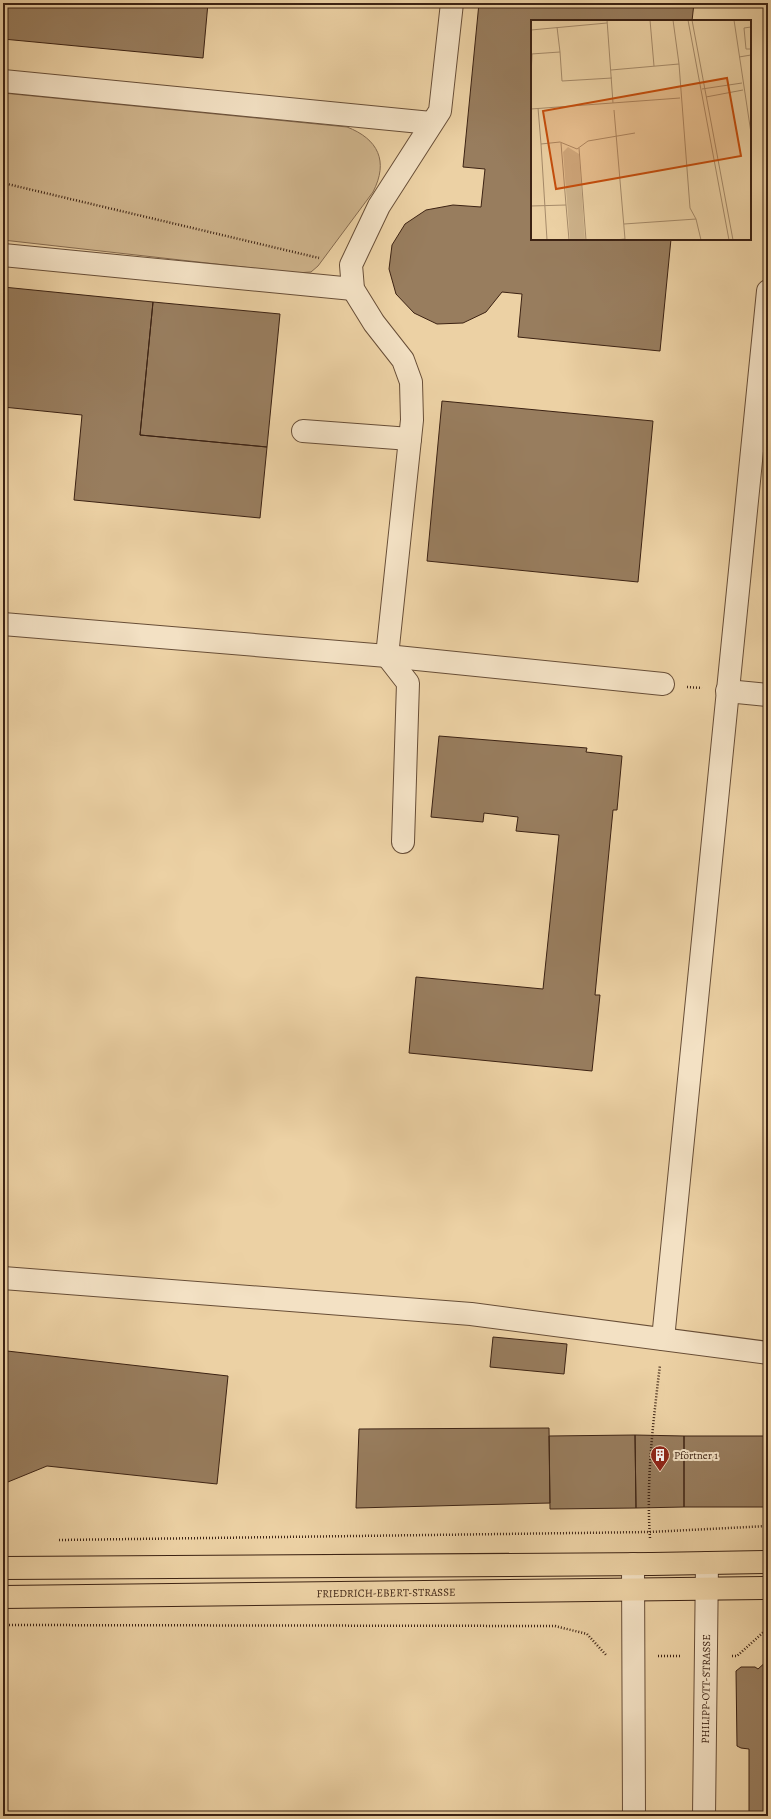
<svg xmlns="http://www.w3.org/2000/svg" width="771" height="1819" font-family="Alegreya,serif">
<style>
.park{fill:#ceb38b;stroke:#856a4f}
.building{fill:#987d5e;stroke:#3c2213}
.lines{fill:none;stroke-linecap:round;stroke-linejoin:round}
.minor-casing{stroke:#684e37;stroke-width:24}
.major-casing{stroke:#3c2213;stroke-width:24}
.path{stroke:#3c2213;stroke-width:2.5;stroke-dasharray:1 2;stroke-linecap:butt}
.minor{stroke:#f3e1c4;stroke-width:22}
.major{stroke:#ecd1a4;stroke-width:22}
.labels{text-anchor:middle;stroke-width:4;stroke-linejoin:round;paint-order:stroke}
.poi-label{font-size:11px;fill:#3c2213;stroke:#f3e1c4;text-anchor:start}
.street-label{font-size:11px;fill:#3c2213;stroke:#f3e1c4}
.inset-road{fill:none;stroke:#a68b6a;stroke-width:1}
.view{fill:#c64e0d;fill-opacity:0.15;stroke:#c64e0d;stroke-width:2}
.inset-edge{fill:none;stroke:#3c2213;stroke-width:2}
</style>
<rect width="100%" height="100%" fill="#ecd1a4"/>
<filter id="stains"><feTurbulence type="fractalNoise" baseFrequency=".005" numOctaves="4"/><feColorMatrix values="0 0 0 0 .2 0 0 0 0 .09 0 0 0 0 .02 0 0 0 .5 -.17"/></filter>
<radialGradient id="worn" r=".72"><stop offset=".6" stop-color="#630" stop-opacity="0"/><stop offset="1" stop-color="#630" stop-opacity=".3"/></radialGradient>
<path class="park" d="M3,93l344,34c31,12 42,34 26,65l-55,74 -7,6 -15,1 -293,-33z"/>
<path class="building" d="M3,3h205l-5,55 -200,-19z
M479,3h215l-2,18h-160v218h139l-11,112 -142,-14 4,-43 -20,-2 -16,20 -23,11 -26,1 -23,-11 -18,-19 -7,-25 3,-24 13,-21 21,-14 27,-5 28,2 4,-38 -22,-2z
M3,287l150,15 -13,133 127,12 -7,71 -186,-18 8,-85 -79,-8z
M153,302l127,12 -13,133 -127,-12z
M442,401l211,20 -15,161 -211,-21z
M439,736l148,12 -1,4 36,4 -5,54h-4l-18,185h5l-8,76 -183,-18 7,-76 127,12 16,-154 -43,-4 2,-14 -34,-4 -1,9 -52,-5z
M493,1337l74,7 -3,30 -74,-7z
M7,1351l221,25 -11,108 -170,-18 -44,18v-132z
M549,1428l1,75 -194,5 3,-79z
M635,1435l1,73 -86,1 -1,-73z
M635,1435l49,1v71l-48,1z
M684,1436h84v71h-84z
M768,1660v156h-19v-67l-8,-1 -4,-2 -1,-75 5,-4h14l3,2z"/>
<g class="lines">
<g class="minor-casing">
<g id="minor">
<path d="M3,81l428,42"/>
<path d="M3,255l350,34"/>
<path d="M303,431l107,8"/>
<path d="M3,624l384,32 276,28"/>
<path d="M727,691l41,4"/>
<path d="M403,842l5,-159 -21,-27 25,-236 -1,-38 -8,-22 -29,-37 -21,-34 -2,-24 28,-59 61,-95 12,-108"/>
<path d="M3,1278l468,36 297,39"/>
<path d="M663,1339l105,-1048"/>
<path d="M633,1564l1,252"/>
<path id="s1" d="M704,1816l3,-253"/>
</g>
</g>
<g class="major-casing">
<g id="major">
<path d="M3,1568l649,-4 116,-2"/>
<path id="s2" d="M3,1597l765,-9"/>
</g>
</g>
<path class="path" d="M3,183l316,75
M687,687l15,1
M650,1538c-4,-58 3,-115 10,-173
M59,1540l591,-8 118,-6
M3,1625l552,1 32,8 20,22
M658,1656h23
M732,1656h5l31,-28"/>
<use href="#minor" class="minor"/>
<use href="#major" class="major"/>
</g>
<defs>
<g id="building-pin" transform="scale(1)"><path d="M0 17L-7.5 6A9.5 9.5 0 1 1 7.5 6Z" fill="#8f2418" stroke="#f3e1c4"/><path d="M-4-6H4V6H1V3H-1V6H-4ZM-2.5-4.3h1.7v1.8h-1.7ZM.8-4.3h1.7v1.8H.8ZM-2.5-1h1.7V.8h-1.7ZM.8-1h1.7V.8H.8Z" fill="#fff"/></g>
</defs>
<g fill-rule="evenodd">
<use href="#building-pin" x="660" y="1455"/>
</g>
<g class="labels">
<g class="poi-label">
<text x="674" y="1459">Pförtner 1</text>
</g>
<g class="street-label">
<text dy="4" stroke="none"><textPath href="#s2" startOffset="383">FRIEDRICH-EBERT-STRASSE</textPath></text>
<text dy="4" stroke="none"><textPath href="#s1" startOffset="127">PHILIPP-OTT-STRASSE</textPath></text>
</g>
</g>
<g transform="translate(531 20)">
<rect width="220" height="220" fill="#ecd1a4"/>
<path d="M37,127l11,7 6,86h-15l-7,-88z" fill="#ceb38b"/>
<path class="inset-road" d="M76,0l6,83M119,0l4,46M142,0l6,44M157,0l41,220M161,0l41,220M203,0l17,113M26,7l3,25M220,7l-7,1 2,21h5M0,10l76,-7M0,34l29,-2 2,29 50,-3M208,37l12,-2M80,50l68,-6 11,144 6,11 5,21M0,56l1,-22M171,69l40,-6M175,77l37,-7M7,88l3,36 19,-2 17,7 11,-8 47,-8M0,89l149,-11M83,90l11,129 -10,1M10,124l6,96M48,128l7,92M35,185l3,35M0,186l35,-1 -5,-62M93,204l72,-5"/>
<path class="view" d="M196,58l14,78 -185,33 -13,-78z"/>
<rect width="220" height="220" class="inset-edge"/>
</g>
<rect width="771" height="1819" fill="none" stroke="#ecd1a4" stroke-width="16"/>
<rect x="4" y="4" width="763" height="1811" fill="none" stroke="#3c2213" stroke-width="2"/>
<rect x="8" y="8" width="755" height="1803" fill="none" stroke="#3c2213"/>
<rect width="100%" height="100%" filter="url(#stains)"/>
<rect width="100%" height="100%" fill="url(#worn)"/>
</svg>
